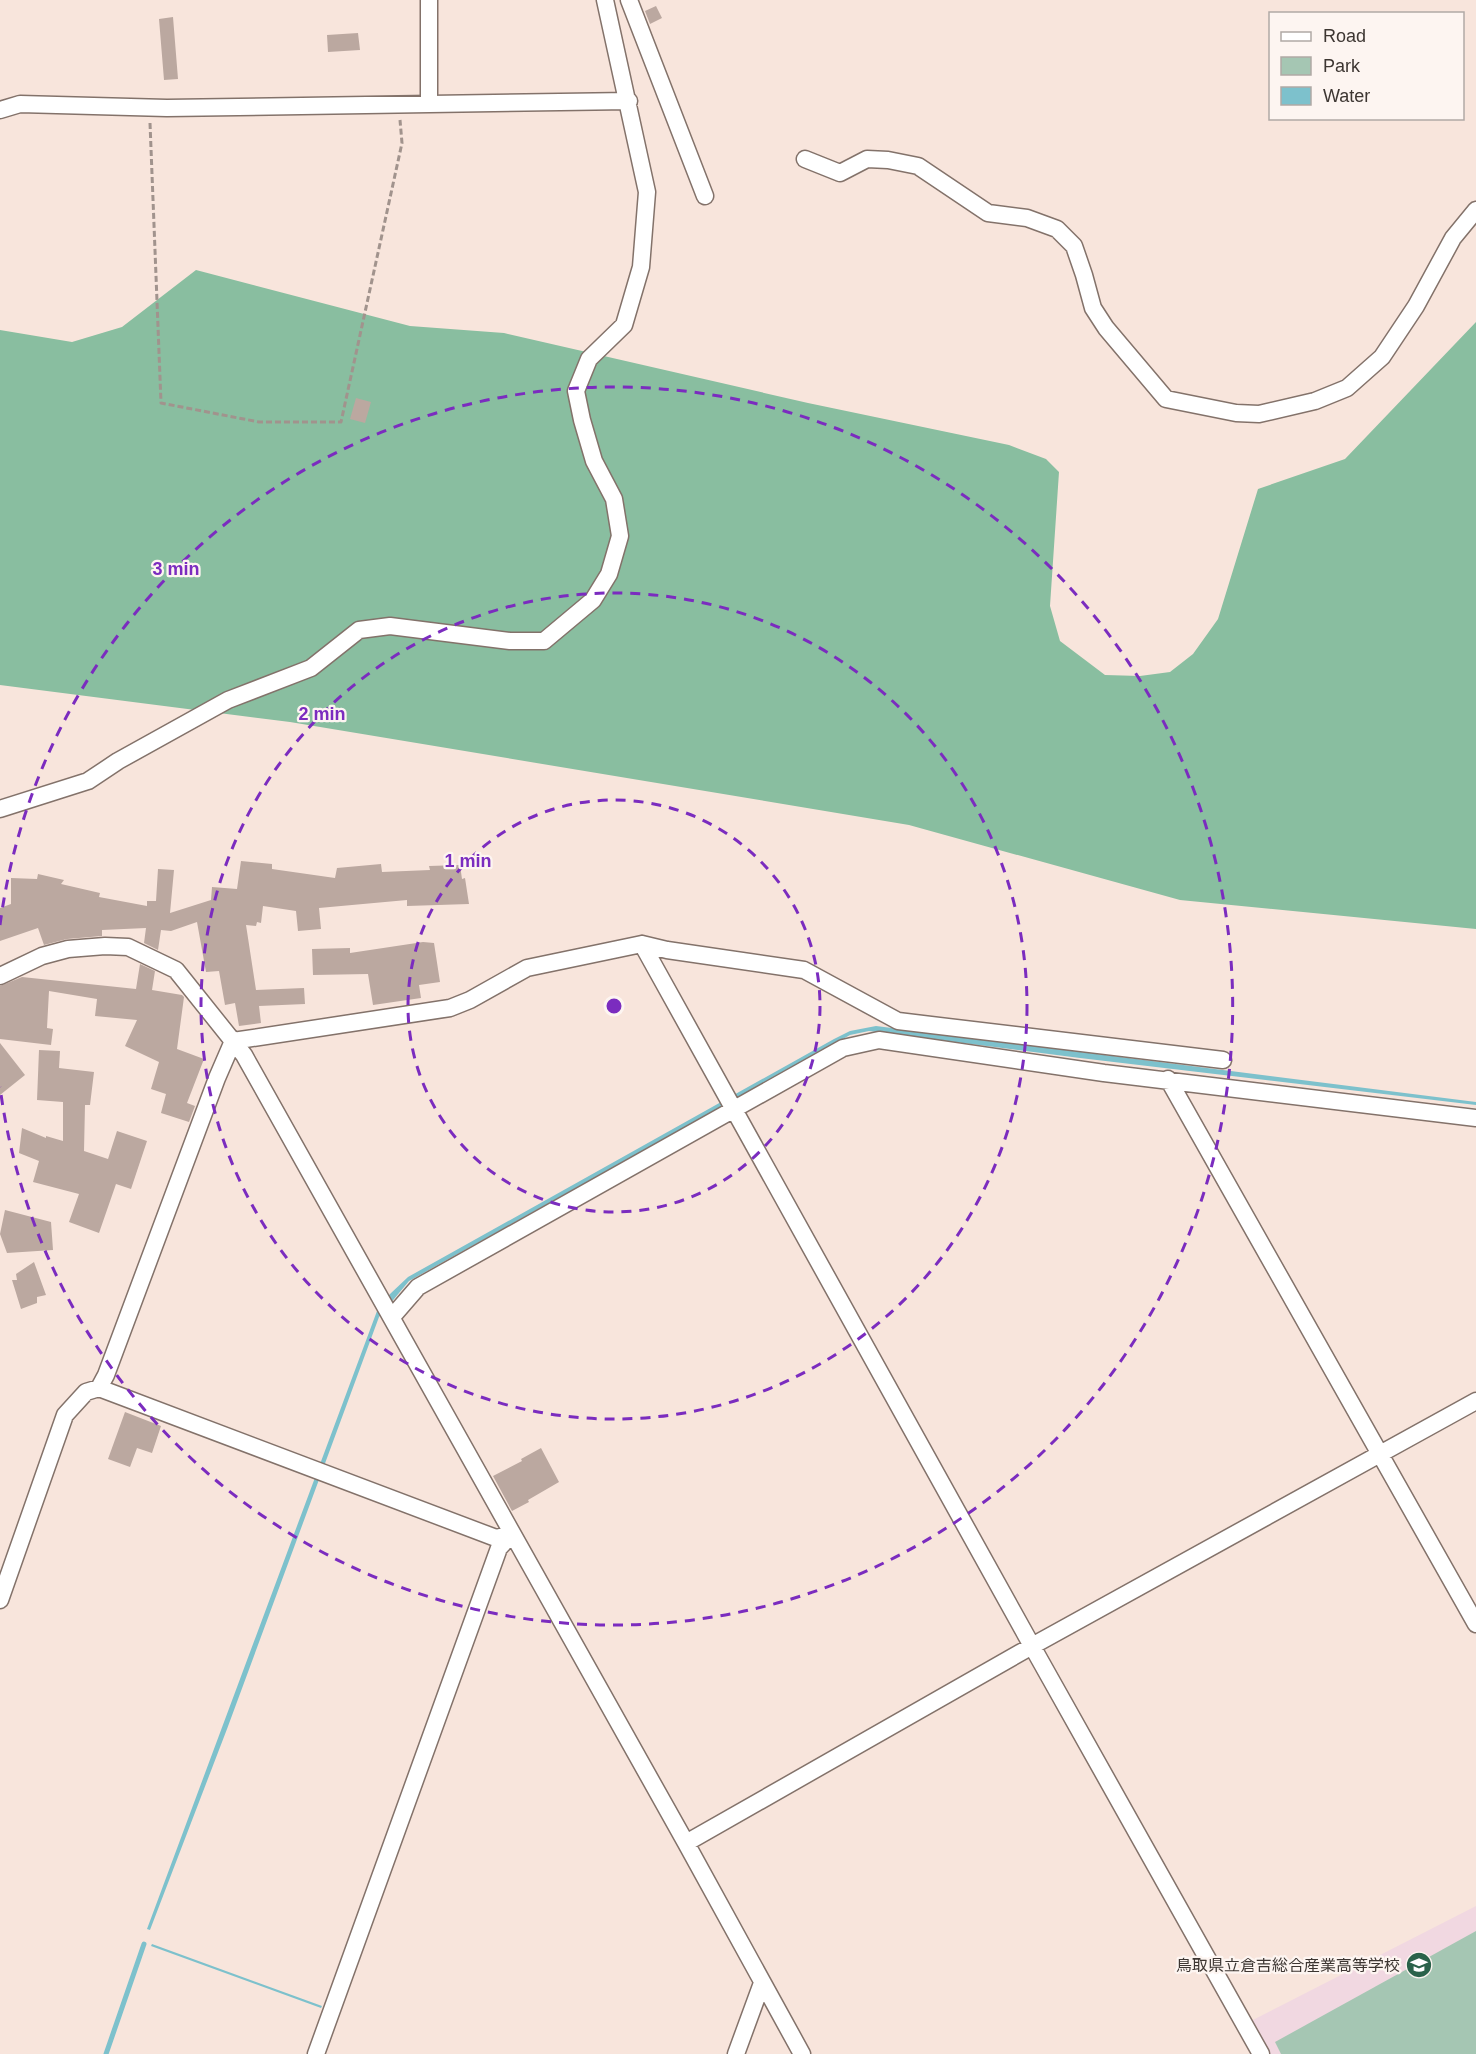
<svg xmlns="http://www.w3.org/2000/svg" width="1476" height="2054" font-family="Arial,'Noto Sans JP',sans-serif">
<style>
.education{fill:#f1d8e1}
.green{fill:#a5c6b3}
.forest{fill:#89bea0}
.water{fill:#7dc1cc}
.lines{fill:none;stroke-linecap:round;stroke-linejoin:round}
.stream{stroke:#7dc1cc;stroke-width:5}
.building{fill:#bba8a0}
.street-casing{stroke:#83726a;stroke-width:19}
.path{stroke:#a1938d;stroke-width:3;stroke-dasharray:6 3;stroke-linecap:butt}
.street{stroke:#fff;stroke-width:16}
.ring{fill:none;stroke:#7b2cbf;stroke-width:3;stroke-dasharray:10 8}
.labels{text-anchor:middle;stroke-width:4.5;stroke-linejoin:round;paint-order:stroke}
.poi-label{font-size:16px;fill:#3d3632;stroke:#fdf5f1;text-anchor:end}
.centre{fill:#7b2cbf;stroke:#fdf5f1;stroke-width:3}
.ring-label{font-size:18px;text-anchor:middle;font-weight:bold;fill:#7b2cbf;stroke:#fdf5f1;stroke-width:4.5;stroke-linejoin:round;paint-order:stroke}
</style>
<rect width="100%" height="100%" fill="#f8e5dc"/>
<path class="education" d="M1476,1906v148h-208l-21,-31z"/>
<path class="green" d="M1476,1931v123h-195l-6,-12z"/>
<path class="forest" d="M196,270l214,56 94,7 304,70 201,42 37,14 13,13 -9,134 10,35 45,34 35,1 30,-4 23,-18 25,-35 40,-130 87,-30 131,-137v607l-296,-29 -271,-75 -619,-103 -290,-37v-355l72,12 50,-15z"/>
<path class="water" d="M876,1026l600,76v3l-396,-47 -211,-27 -19,4 -441,246 -30,36 -152,412 -77,201 -3,-1 230,-618 13,-17 18,-17 426,-238 16,-8z
M152,1944l170,62 -1,2 -170,-62z"/>
<g class="lines">
<path class="stream" d="M106,2054l38,-110"/>
</g>
<path class="building" d="M656,6l6,12 -12,6 -5,-13z
M173,17l5,62 -14,1 -5,-61z
M358,33l2,17 -32,2 -1,-17z
M356,398l15,4 -6,21 -15,-4z
M241,861l31,3v5l63,9 2,-10 44,-4 1,8 48,-2 -1,-4 31,-1 2,14 3,-1 4,26 -62,2v-6l-88,8 2,21 -23,2 -2,-20 -33,-5 -2,17 -4,-1 -1,4 -10,-1 10,65 48,-2 1,16 -46,2 2,17 -22,3 -4,-23 -10,2 -6,-34 -13,1 -9,-50 -26,9 -10,-1 -3,20 -14,-7 2,-15 -44,2v6l-35,3 -23,6 -6,-17 -38,13v-33l11,-4v-26l26,1 1,-5 26,6 -3,4 39,9 -1,4 48,9v-5h9l2,-32 16,1 -4,43 41,-13 1,-13 25,2z
M423,942l11,1 6,39 -21,3 2,13 -48,7 -5,-31 -55,1 -1,-26 38,-1v5z
M140,964l15,7 -3,19 30,5 2,2 -7,52 27,10 -17,44 8,3 -6,16 -28,-9 5,-19 -15,-5 8,-27 -34,-16 12,-26 -42,-4 2,-17 -48,-8 -2,37 6,1 -2,16 -51,-6v-53l22,-9 114,12z
M0,1043l25,32 -25,20z
M39,1050l21,1 -1,17 35,4 -4,33h-5l-1,46 24,8 9,-28 30,10 -16,48 -15,-5 -17,49 -30,-11 10,-28 -46,-12 6,-21 -20,-8 3,-25 24,10v-2l17,5v-39l-26,-2z
M5,1210l46,12 2,28 -46,3 -7,-19z
M34,1262l12,33 -9,2v6l-16,6 -9,-29h5l-1,-6z
M125,1412l36,14 -9,27 -15,-5 -7,19 -22,-8z
M541,1448l18,34 -31,18 1,2 -17,9 -19,-35 29,-15 -1,-2z"/>
<g class="lines">
<g class="street-casing">
<path id="street" d="M429,0v103
M629,0l76,196
M0,110l20,-6 147,4 462,-7
M805,159l35,14 27,-14 21,1 30,6 70,47 39,5 30,11 17,17 10,29 9,33 13,20 60,71 70,14 23,1 56,-13 32,-13 35,-31 34,-51 37,-68 23,-28
M0,809l88,-28 30,-20 110,-61 83,-32 48,-38 31,-4 120,15h34l49,-41 16,-26 11,-38 -6,-37 -20,-38 -12,-41 -6,-29 13,-32 35,-34 17,-58 6,-75 -42,-192
M642,944l390,702 229,408
M0,976l42,-20 26,-7 37,-3 23,1 48,23 68,85 442,788 116,211
M233,1041l217,-33 20,-8 57,-32 115,-24 25,6 137,20 94,51 325,39
M1168,1079l308,545
M392,1317l26,-30 425,-239 36,-8 225,33 372,45
M99,1388l7,-13 111,-297 16,-37
M0,1600l65,-185 21,-23 13,-4 397,150 16,-4
M686,1843l346,-197 444,-245
M316,2054l183,-506 13,-14
M736,2054l26,-71"/>
</g>
<path class="path" d="M150,123l11,280 98,19h82l61,-279 -2,-23"/>
<use href="#street" class="street"/>
</g>
<g class="ring">
<circle cx="614" cy="1006" r="206"/>
<circle cx="614" cy="1006" r="413"/>
<path d="M0 925A619 619 0 1 1 0 1087"/>
</g>
<defs>
<g id="school-disc" transform="scale(1.35)"><circle r="9.5" fill="#2a624a" stroke="#fdf5f1"/><path d="M0-5L7-2L0 1L-7-2ZM-4 1L0 2.5L4 1V4Q0 6-4 4Z" fill="#fff"/></g>
</defs>
<g fill-rule="evenodd">
<use href="#school-disc" x="1419" y="1965"/>
</g>
<g class="labels">
<g class="poi-label">
<text x="1400" y="1971">鳥取県立倉吉総合産業高等学校</text>
</g>
</g>
<circle cx="614" cy="1006" r="9" class="centre"/>
<g class="ring-label">
<text x="176" y="575">3 min</text>
<text x="322" y="720">2 min</text>
<text x="468" y="867">1 min</text>
</g>
<rect x="1269" y="12" width="195" height="108" fill="#fdf5f1" stroke="#b0a9a5" stroke-width="1.5"/>
<rect x="1281" y="32" width="30" height="9" fill="#ffffff" stroke="#b0a9a5" stroke-width="1.5"/>
<text x="1323" y="42" font-size="18" fill="#3d3632">Road</text>
<rect x="1281" y="57" width="30" height="18" fill="#a5c6b3" stroke="#b0a9a5" stroke-width="1.5"/>
<text x="1323" y="72" font-size="18" fill="#3d3632">Park</text>
<rect x="1281" y="87" width="30" height="18" fill="#7dc1cc" stroke="#b0a9a5" stroke-width="1.5"/>
<text x="1323" y="102" font-size="18" fill="#3d3632">Water</text>
</svg>
